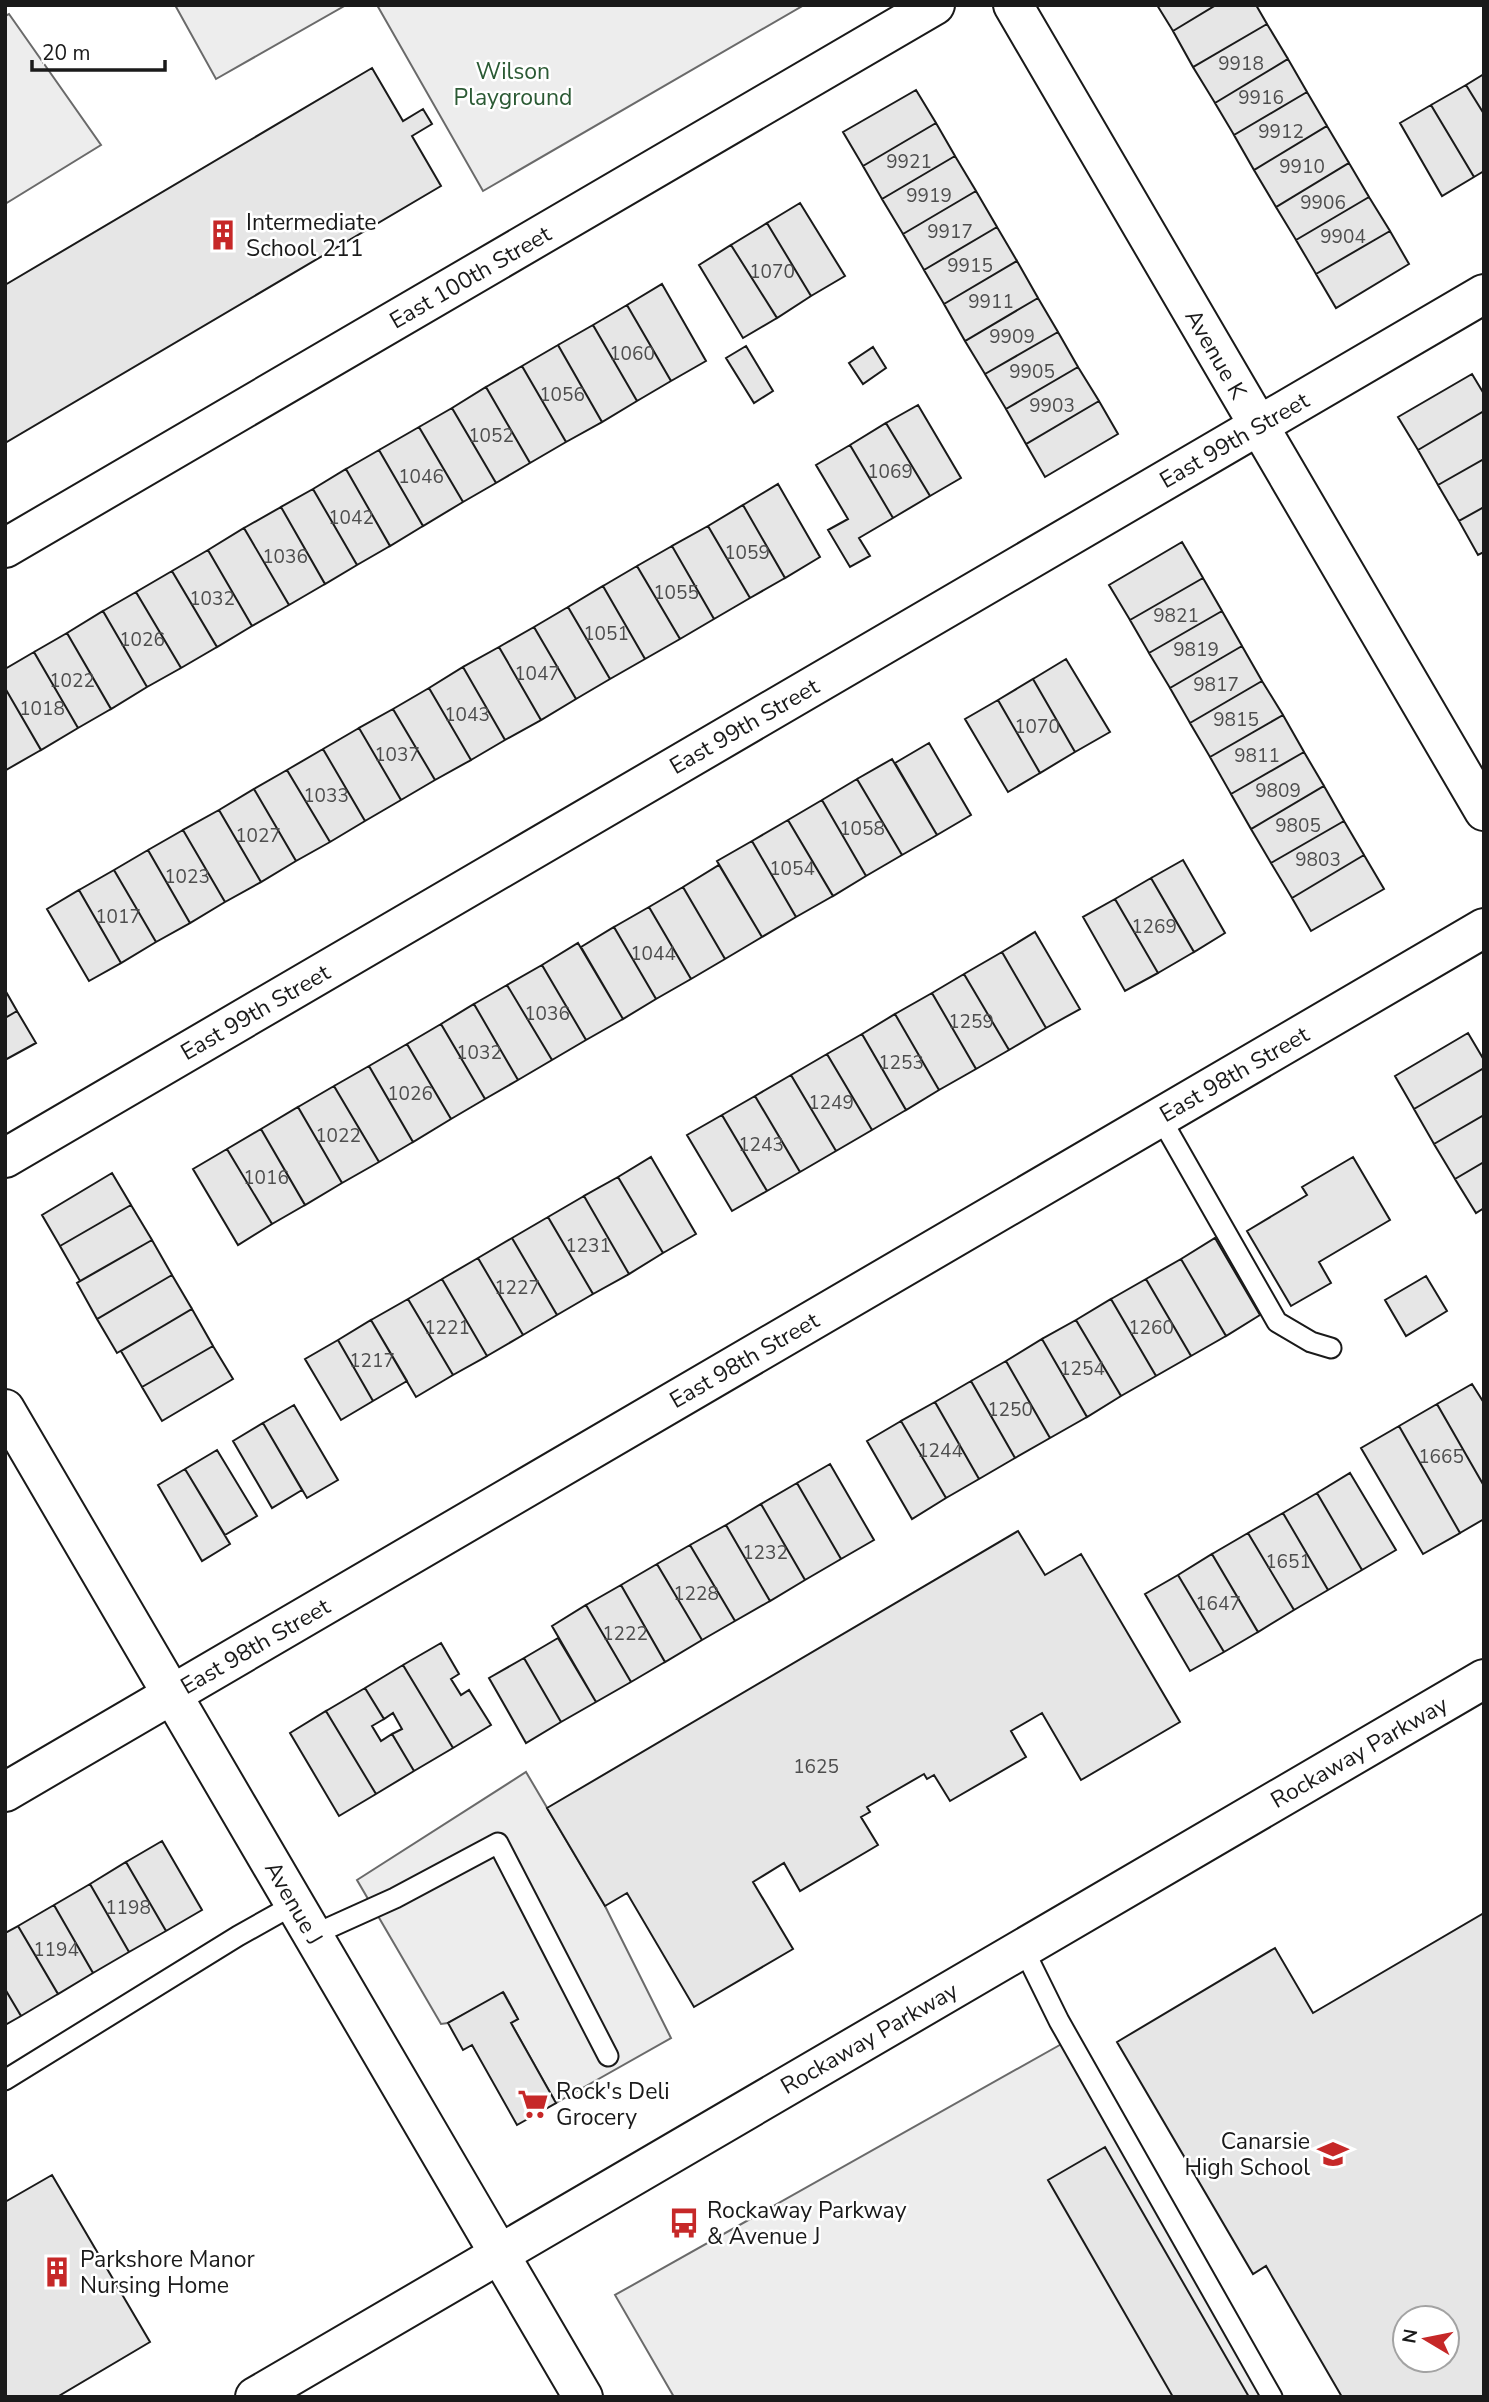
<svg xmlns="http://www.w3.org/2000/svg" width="1489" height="2402" font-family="'Nunito Sans',sans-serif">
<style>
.built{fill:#ededed;stroke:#6a6a6a;stroke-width:2}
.building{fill:#e6e6e6;stroke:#1a1a1a;stroke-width:2;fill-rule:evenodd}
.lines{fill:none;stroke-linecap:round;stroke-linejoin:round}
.lane-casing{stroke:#1a1a1a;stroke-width:23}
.street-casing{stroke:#1a1a1a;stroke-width:42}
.secondary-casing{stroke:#1a1a1a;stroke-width:42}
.lane{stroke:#fff;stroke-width:19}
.street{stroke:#fff;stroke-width:38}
.secondary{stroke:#fff;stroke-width:38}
.labels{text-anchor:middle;stroke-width:5;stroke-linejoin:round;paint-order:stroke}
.number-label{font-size:19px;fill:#4d4d4d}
.park-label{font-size:23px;fill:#2b5a34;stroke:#fff}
.poi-label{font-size:23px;fill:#1a1a1a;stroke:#fff;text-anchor:start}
.street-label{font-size:23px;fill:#1a1a1a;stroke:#fff}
</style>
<rect width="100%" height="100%" fill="#fff"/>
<path class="built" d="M175,5h171l-130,74z
M377,5h427l-321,186z
M9,14l92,131 -96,59v-188z
M526,1772l79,134 66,132 -115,65 -45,-80 7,-4 -14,-26 -56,30 -7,1 -84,-144z
M1074,2037l201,360h-601l-59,-102z"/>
<path class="building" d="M1157,5h59l-43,26z
M1216,5h40l11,19 -74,43 -20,-36z
M1267,24l21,35 -73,44 -22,-36z
M1288,59l19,33 -73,43 -19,-32z
M372,68l31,53 20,-12 9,15 -20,12 29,50 -436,257v-158z
M1484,74v40l-18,-29z
M1466,85l18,29v57l-10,6 -43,-72z
M916,90l20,33 -73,43 -20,-34z
M1307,92l20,34 -73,44 -20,-35z
M1431,105l43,72 -32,19 -42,-73z
M936,123l19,33 -73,43 -19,-33z
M1327,126l22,37 -73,44 -22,-37z
M955,156l21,35 -73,43 -21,-35z
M1349,163l20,34 -73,43 -20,-33z
M976,191l21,36 -73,43 -21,-36z
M1369,197l21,34 -74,43 -20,-34z
M800,203l45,73 -34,20 -44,-73z
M767,223l44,73 -34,22 -46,-73z
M997,227l20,34 -73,43 -20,-34z
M1390,231l19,33 -73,44 -20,-34z
M731,245l46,73 -34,20 -44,-73z
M1017,261l21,37 -73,43 -21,-37z
M662,284l44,77 -35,20 -44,-76z
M1038,298l20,34 -73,42 -20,-33z
M627,305l44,76 -34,20 -44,-76z
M593,325l44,76 -35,21 -44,-77z
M1058,332l20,35 -72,42 -21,-35z
M558,345l44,77 -36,20 -44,-76z
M746,346l27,45 -19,12 -28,-45z
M873,347l13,21 -23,16 -14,-21z
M522,366l44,76 -36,21 -44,-76z
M1078,367l21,34 -73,43 -20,-35z
M1472,374l12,20v17l-66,39 -20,-33z
M486,387l44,76 -34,20 -44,-75z
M1099,401l19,33 -73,43 -19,-33z
M918,405l43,73 -31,18 -44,-73z
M452,408l44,75 -33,19 -44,-75z
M1484,411v48l-46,26 -20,-35z
M886,423l44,73 -37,22 -43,-73z
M419,427l44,75 -40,24 -44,-76z
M850,445l43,73 -34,20 11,18 -20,11 -22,-37 20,-11 -32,-54z
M379,450l44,76 -33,20 -44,-77z
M1484,459v48l-25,14 -21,-36z
M346,469l44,77 -33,19 -44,-76z
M778,484l42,73 -35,21 -42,-73z
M313,489l44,76 -32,19 -44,-77z
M743,505l42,73 -35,20 -42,-72z
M281,507l44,77 -36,21 -45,-77z
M1484,507v45l-6,3 -19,-34z
M708,526l42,72 -36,21 -42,-73z
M244,528l45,77 -37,21 -44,-76z
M1182,542l21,36 -73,42 -21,-35z
M672,546l42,73 -34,20 -43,-73z
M208,550l44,76 -35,21 -45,-76z
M637,566l43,73 -35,20 -42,-73z
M172,571l45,76 -36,21 -45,-76z
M1203,578l19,33 -73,42 -19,-33z
M603,586l42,73 -35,20 -42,-72z
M136,592l45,76 -34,19 -44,-76z
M568,607l42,72 -34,20 -42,-72z
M103,611l44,76 -36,22 -44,-76z
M1222,611l20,35 -72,42 -21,-35z
M534,627l42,72 -35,21 -42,-73z
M67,633l44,76 -33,19 -44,-76z
M1242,646l20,35 -72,42 -20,-35z
M499,647l42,73 -36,20 -42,-73z
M34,652l44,76 -37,22 -36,-62v-19z
M1066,659l44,73 -35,20 -42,-73z
M463,667l42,73 -34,20 -42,-72z
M1033,679l42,73 -35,21 -42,-73z
M1262,681l21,34 -73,42 -20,-34z
M5,688l36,62 -35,20 -1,-1z
M429,688l42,72 -36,20 -42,-71z
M998,700l42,73 -32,19 -43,-73z
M393,709l42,71 -34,20 -42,-72z
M1283,715l21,37 -73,42 -21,-37z
M359,728l42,72 -36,21 -42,-72z
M929,743l42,72 -34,20 -42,-72z
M323,749l42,72 -35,21 -43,-72z
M1304,752l20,34 -73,43 -20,-35z
M892,759l45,76 -35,20 -45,-76z
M287,770l43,72 -34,19 -42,-72z
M857,779l45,76 -36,21 -44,-76z
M1324,786l20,35 -73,42 -20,-34z
M254,789l42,72 -35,21 -42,-72z
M822,800l44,76 -33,20 -45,-76z
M219,810l42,72 -36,20 -42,-72z
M788,820l45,76 -37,21 -44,-76z
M1344,821l20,34 -72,43 -21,-35z
M183,830l42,72 -35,21 -42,-73z
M752,841l44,76 -34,20 -45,-76z
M148,850l42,73 -34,19 -42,-72z
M1364,855l20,34 -73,42 -19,-33z
M1183,860l42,73 -31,19 -43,-74z
M719,865l43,72 -37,22 -42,-72z
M114,870l42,72 -35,21 -42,-73z
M1151,878l43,74 -36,21 -43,-74z
M683,887l42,72 -34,20 -42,-72z
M79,890l42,73 -32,18 -42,-72z
M1115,899l43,74 -33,18 -42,-74z
M649,907l42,72 -35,20 -42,-72z
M614,927l42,72 -33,20 -42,-72z
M1035,932l45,77 -34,19 -44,-76z
M578,943l45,76 -37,21 -44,-75z
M1002,952l44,76 -37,22 -45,-76z
M542,965l44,75 -34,20 -45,-75z
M964,974l45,76 -33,19 -44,-76z
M507,985l45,75 -34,20 -44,-76z
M5,990l12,21 -12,7z
M932,993l44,76 -37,21 -44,-76z
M474,1004l44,76 -33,19 -44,-75z
M17,1011l19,32 -31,17v-42z
M895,1014l44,76 -33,20 -44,-76z
M441,1024l44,75 -34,20 -44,-75z
M1468,1033l16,27v8l-70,41 -19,-33z
M862,1034l44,76 -34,20 -45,-76z
M407,1044l44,75 -38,23 -44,-76z
M827,1054l45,76 -36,21 -45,-76z
M369,1066l44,76 -34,20 -45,-76z
M1484,1068v47l-50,29 -20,-35z
M791,1075l45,76 -36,21 -45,-76z
M334,1086l45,76 -37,21 -44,-76z
M755,1096l45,76 -33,19 -45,-76z
M298,1107l44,76 -37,22 -44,-76z
M722,1115l45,76 -35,20 -45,-76z
M1484,1115v47l-29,17 -21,-35z
M261,1129l44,76 -33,19 -45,-75z
M227,1149l45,75 -34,21 -45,-76z
M651,1157l45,77 -33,19 -45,-76z
M1353,1157l37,63 -71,42 12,21 -40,23 -44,-75 60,-36 -5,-8z
M1484,1162v46l-8,5 -21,-34z
M112,1173l19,32 -71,41 -18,-31z
M618,1177l45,76 -34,21 -45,-78z
M584,1196l45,78 -36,20 -45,-77z
M131,1205l21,35 -72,41 -20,-35z
M548,1217l45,77 -36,21 -45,-77z
M512,1238l45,77 -34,20 -45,-77z
M1215,1238l45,77 -34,21 -45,-77z
M152,1240l20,35 -75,44 -20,-36z
M478,1258l45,77 -36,21 -45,-77z
M1181,1259l45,77 -35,20 -45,-77z
M172,1275l20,34 -75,44 -20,-34z
M1426,1276l21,35 -41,25 -21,-36z
M442,1279l45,77 -34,19 -45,-76z
M1146,1279l45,77 -35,20 -45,-77z
M408,1299l45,76 -37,22 -45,-77z
M1111,1299l45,77 -35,20 -45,-76z
M192,1309l21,37 -71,41 -21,-36z
M371,1320l36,61 -34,20 -35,-61z
M1076,1320l45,76 -34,21 -45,-78z
M1042,1339l45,78 -37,21 -44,-77z
M338,1340l35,61 -32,19 -36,-61z
M213,1346l20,33 -71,42 -20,-34z
M1006,1361l44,77 -35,20 -44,-77z
M971,1381l44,77 -36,21 -44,-77z
M1472,1384l12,19v83l-47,-82z
M935,1402l44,77 -33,19 -45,-77z
M1437,1404l47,82v33l-24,14 -61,-107z
M294,1405l44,75 -31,18 -44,-75z
M901,1421l45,77 -34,21 -45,-78z
M263,1423l39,67 -30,18 -39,-67z
M1399,1426l61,107 -37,21 -62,-106z
M217,1450l40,66 -32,19 -40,-66z
M830,1464l44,76 -33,19 -44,-76z
M185,1469l45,75 -28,17 -44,-76z
M1350,1473l46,77 -34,20 -45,-77z
M797,1483l44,76 -36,21 -44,-76z
M1317,1493l45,77 -34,20 -45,-77z
M761,1504l44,76 -35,21 -44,-76z
M1283,1513l45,77 -34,20 -46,-77z
M726,1525l44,76 -35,20 -45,-76z
M1018,1531l27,44 36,-21 99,168 -99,58 -39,-67 -31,18 15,26 -76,44 -16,-26 -7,4 -3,-5 -57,33 3,5 -9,5 17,28 -78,46 -16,-28 -31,19 40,67 -99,58 -67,-114 -22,13 -58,-98z
M1248,1533l46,77 -36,22 -46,-78z
M690,1545l45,76 -33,19 -45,-76z
M1212,1554l46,78 -34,20 -46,-77z
M657,1564l45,76 -37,22 -44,-77z
M1178,1575l46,77 -34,19 -45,-77z
M621,1585l44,77 -34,20 -45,-77z
M586,1605l45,77 -35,20 -44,-76z
M558,1638l38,64 -35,20 -37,-64z
M441,1643l18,31 -8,5 10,16 8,-5 22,35 -38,23 -50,-83z
M524,1658l37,64 -35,21 -37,-65z
M403,1665l50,83 -39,23 -22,-37 10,-5 -9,-16 -9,6 -19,-31z
M365,1688l19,31 -12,7 9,15 11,-7 22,37 -38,23 -50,-83z
M326,1711l50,83 -37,22 -49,-83z
M162,1841l40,69 -36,21 -40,-69z
M126,1862l40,69 -37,21 -39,-68z
M90,1884l39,68 -36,21 -39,-68z
M54,1905l39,68 -35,21 -40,-68z
M1484,1913v484h-142l-76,-131 -13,8 -136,-232 158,-94 38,65zM1405,2318h42v42h-42z
M18,1926l40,68 -37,22 -16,-27v-56z
M5,1989l16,27 -16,9z
M503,1992l15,27 -7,4 45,80 -39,22 -45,-80 -9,5 -15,-27z
M1105,2147l144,250h-76l-125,-217z
M52,2175l98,167 -93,55h-52v-195z"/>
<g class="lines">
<g class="lane-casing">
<path id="lane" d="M1160,1117l117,205 34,20 20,6
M313,1935l82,-37 103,-55 110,213
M1023,1948l36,73 213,376
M5,2080l233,-144 57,-32"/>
</g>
<g class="street-casing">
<path id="street" d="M1013,5l471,806
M5,548l930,-543
M5,1158l1479,-864
M5,1409l578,988
M5,1792l1479,-864"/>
</g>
<g class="secondary-casing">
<path id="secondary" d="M255,2397l1229,-718"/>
</g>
<use href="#lane" class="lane"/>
<use href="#street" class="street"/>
<use href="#secondary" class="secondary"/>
</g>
<defs>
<g id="building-bare" transform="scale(2.415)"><path d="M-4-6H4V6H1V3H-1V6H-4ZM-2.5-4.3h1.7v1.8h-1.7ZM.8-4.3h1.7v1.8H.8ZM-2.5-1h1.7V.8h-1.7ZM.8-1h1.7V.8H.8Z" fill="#c62828" stroke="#fff" stroke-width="2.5" paint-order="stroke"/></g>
<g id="supermarket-bare" transform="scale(2.415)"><path d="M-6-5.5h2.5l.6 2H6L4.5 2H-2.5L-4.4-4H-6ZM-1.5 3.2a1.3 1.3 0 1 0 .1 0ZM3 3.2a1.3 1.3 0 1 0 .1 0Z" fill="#c62828" stroke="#fff" stroke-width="2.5" paint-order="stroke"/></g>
<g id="school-bare" transform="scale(2.415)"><path d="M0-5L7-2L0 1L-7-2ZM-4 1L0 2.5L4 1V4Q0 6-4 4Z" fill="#c62828" stroke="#fff" stroke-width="2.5" paint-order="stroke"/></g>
<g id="bus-bare" transform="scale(2.415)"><path d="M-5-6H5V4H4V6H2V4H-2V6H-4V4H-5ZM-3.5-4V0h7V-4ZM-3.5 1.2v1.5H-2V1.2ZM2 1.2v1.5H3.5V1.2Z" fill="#c62828" stroke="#fff" stroke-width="2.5" paint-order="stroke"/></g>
</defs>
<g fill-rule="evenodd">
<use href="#building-bare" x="223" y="235"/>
<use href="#supermarket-bare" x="533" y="2104"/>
<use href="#school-bare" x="1333" y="2154"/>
<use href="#bus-bare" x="684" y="2223"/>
<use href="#building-bare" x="57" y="2272"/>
</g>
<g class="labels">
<g class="number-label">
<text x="1241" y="70">9918</text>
<text x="1261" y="104">9916</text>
<text x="1281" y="138">9912</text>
<text x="909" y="168">9921</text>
<text x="1302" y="173">9910</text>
<text x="929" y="202">9919</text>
<text x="1323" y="209">9906</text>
<text x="950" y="238">9917</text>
<text x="1343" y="243">9904</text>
<text x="970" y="272">9915</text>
<text x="772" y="278">1070</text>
<text x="991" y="308">9911</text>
<text x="1012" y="343">9909</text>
<text x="632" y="360">1060</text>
<text x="1032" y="378">9905</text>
<text x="562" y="401">1056</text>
<text x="1052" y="412">9903</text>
<text x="491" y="442">1052</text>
<text x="890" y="478">1069</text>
<text x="421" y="483">1046</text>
<text x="351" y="524">1042</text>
<text x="747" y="559">1059</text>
<text x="285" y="563">1036</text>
<text x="676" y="599">1055</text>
<text x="212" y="605">1032</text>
<text x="1176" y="622">9821</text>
<text x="606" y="640">1051</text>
<text x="142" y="646">1026</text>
<text x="1196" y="656">9819</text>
<text x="537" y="680">1047</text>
<text x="72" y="687">1022</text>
<text x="1216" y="691">9817</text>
<text x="42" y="715">1018</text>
<text x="467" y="721">1043</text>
<text x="1236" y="726">9815</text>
<text x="1037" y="733">1070</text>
<text x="397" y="761">1037</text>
<text x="1257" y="762">9811</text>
<text x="1278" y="797">9809</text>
<text x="326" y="802">1033</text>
<text x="1298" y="832">9805</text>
<text x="862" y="835">1058</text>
<text x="258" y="842">1027</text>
<text x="1318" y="866">9803</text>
<text x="792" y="875">1054</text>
<text x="187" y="883">1023</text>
<text x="118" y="923">1017</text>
<text x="1154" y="933">1269</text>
<text x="653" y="960">1044</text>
<text x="547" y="1020">1036</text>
<text x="971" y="1028">1259</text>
<text x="479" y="1059">1032</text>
<text x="901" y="1069">1253</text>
<text x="410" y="1100">1026</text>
<text x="831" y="1109">1249</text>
<text x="338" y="1142">1022</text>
<text x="761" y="1151">1243</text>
<text x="266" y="1184">1016</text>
<text x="588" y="1252">1231</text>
<text x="517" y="1294">1227</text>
<text x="447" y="1334">1221</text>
<text x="1151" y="1334">1260</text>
<text x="372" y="1367">1217</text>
<text x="1082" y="1375">1254</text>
<text x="1010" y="1416">1250</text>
<text x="940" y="1457">1244</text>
<text x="1441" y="1463">1665</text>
<text x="765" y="1559">1232</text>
<text x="1288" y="1568">1651</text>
<text x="696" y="1600">1228</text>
<text x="1218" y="1610">1647</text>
<text x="625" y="1640">1222</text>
<text x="816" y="1773">1625</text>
<text x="128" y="1914">1198</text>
<text x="56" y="1956">1194</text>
</g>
<g class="park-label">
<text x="513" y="79">Wilson<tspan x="513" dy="26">Playground</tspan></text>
</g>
<g class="poi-label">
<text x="246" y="230">Intermediate<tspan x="246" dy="26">School 211</tspan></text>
<text x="556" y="2099">Rock's Deli<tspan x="556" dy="26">Grocery</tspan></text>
<text x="1310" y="2149" text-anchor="end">Canarsie<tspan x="1310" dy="26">High School</tspan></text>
<text x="707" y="2218">Rockaway Parkway<tspan x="707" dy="26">&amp; Avenue J</tspan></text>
<text x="80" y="2267">Parkshore Manor<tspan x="80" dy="26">Nursing Home</tspan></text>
</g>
<g class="street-label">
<text transform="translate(470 277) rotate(-30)" y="8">East 100th Street</text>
<text transform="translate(1216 354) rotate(60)" y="8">Avenue K</text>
<text transform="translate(1234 440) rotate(-30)" y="8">East 99th Street</text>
<text transform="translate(744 726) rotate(-30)" y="8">East 99th Street</text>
<text transform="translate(255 1012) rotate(-30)" y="8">East 99th Street</text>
<text transform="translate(1234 1074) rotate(-30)" y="8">East 98th Street</text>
<text transform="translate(744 1360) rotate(-30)" y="8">East 98th Street</text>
<text transform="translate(255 1646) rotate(-30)" y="8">East 98th Street</text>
<text transform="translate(1359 1752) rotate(-30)" y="8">Rockaway Parkway</text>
<text transform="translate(294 1903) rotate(60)" y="8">Avenue J</text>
<text transform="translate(869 2038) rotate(-30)" y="8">Rockaway Parkway</text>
</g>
</g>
<rect width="1489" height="2402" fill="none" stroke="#1a1a1a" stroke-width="14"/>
<g transform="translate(1426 2339) rotate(280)"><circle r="33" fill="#ffffff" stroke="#a3a3a3" stroke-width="2"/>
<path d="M0-5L12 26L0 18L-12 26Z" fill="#c62828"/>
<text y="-10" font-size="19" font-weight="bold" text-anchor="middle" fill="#1a1a1a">N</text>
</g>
<path d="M32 60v10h133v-10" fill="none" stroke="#1a1a1a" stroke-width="3.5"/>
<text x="42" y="60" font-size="21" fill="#1a1a1a" stroke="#ffffff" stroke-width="5" paint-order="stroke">20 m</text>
</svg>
